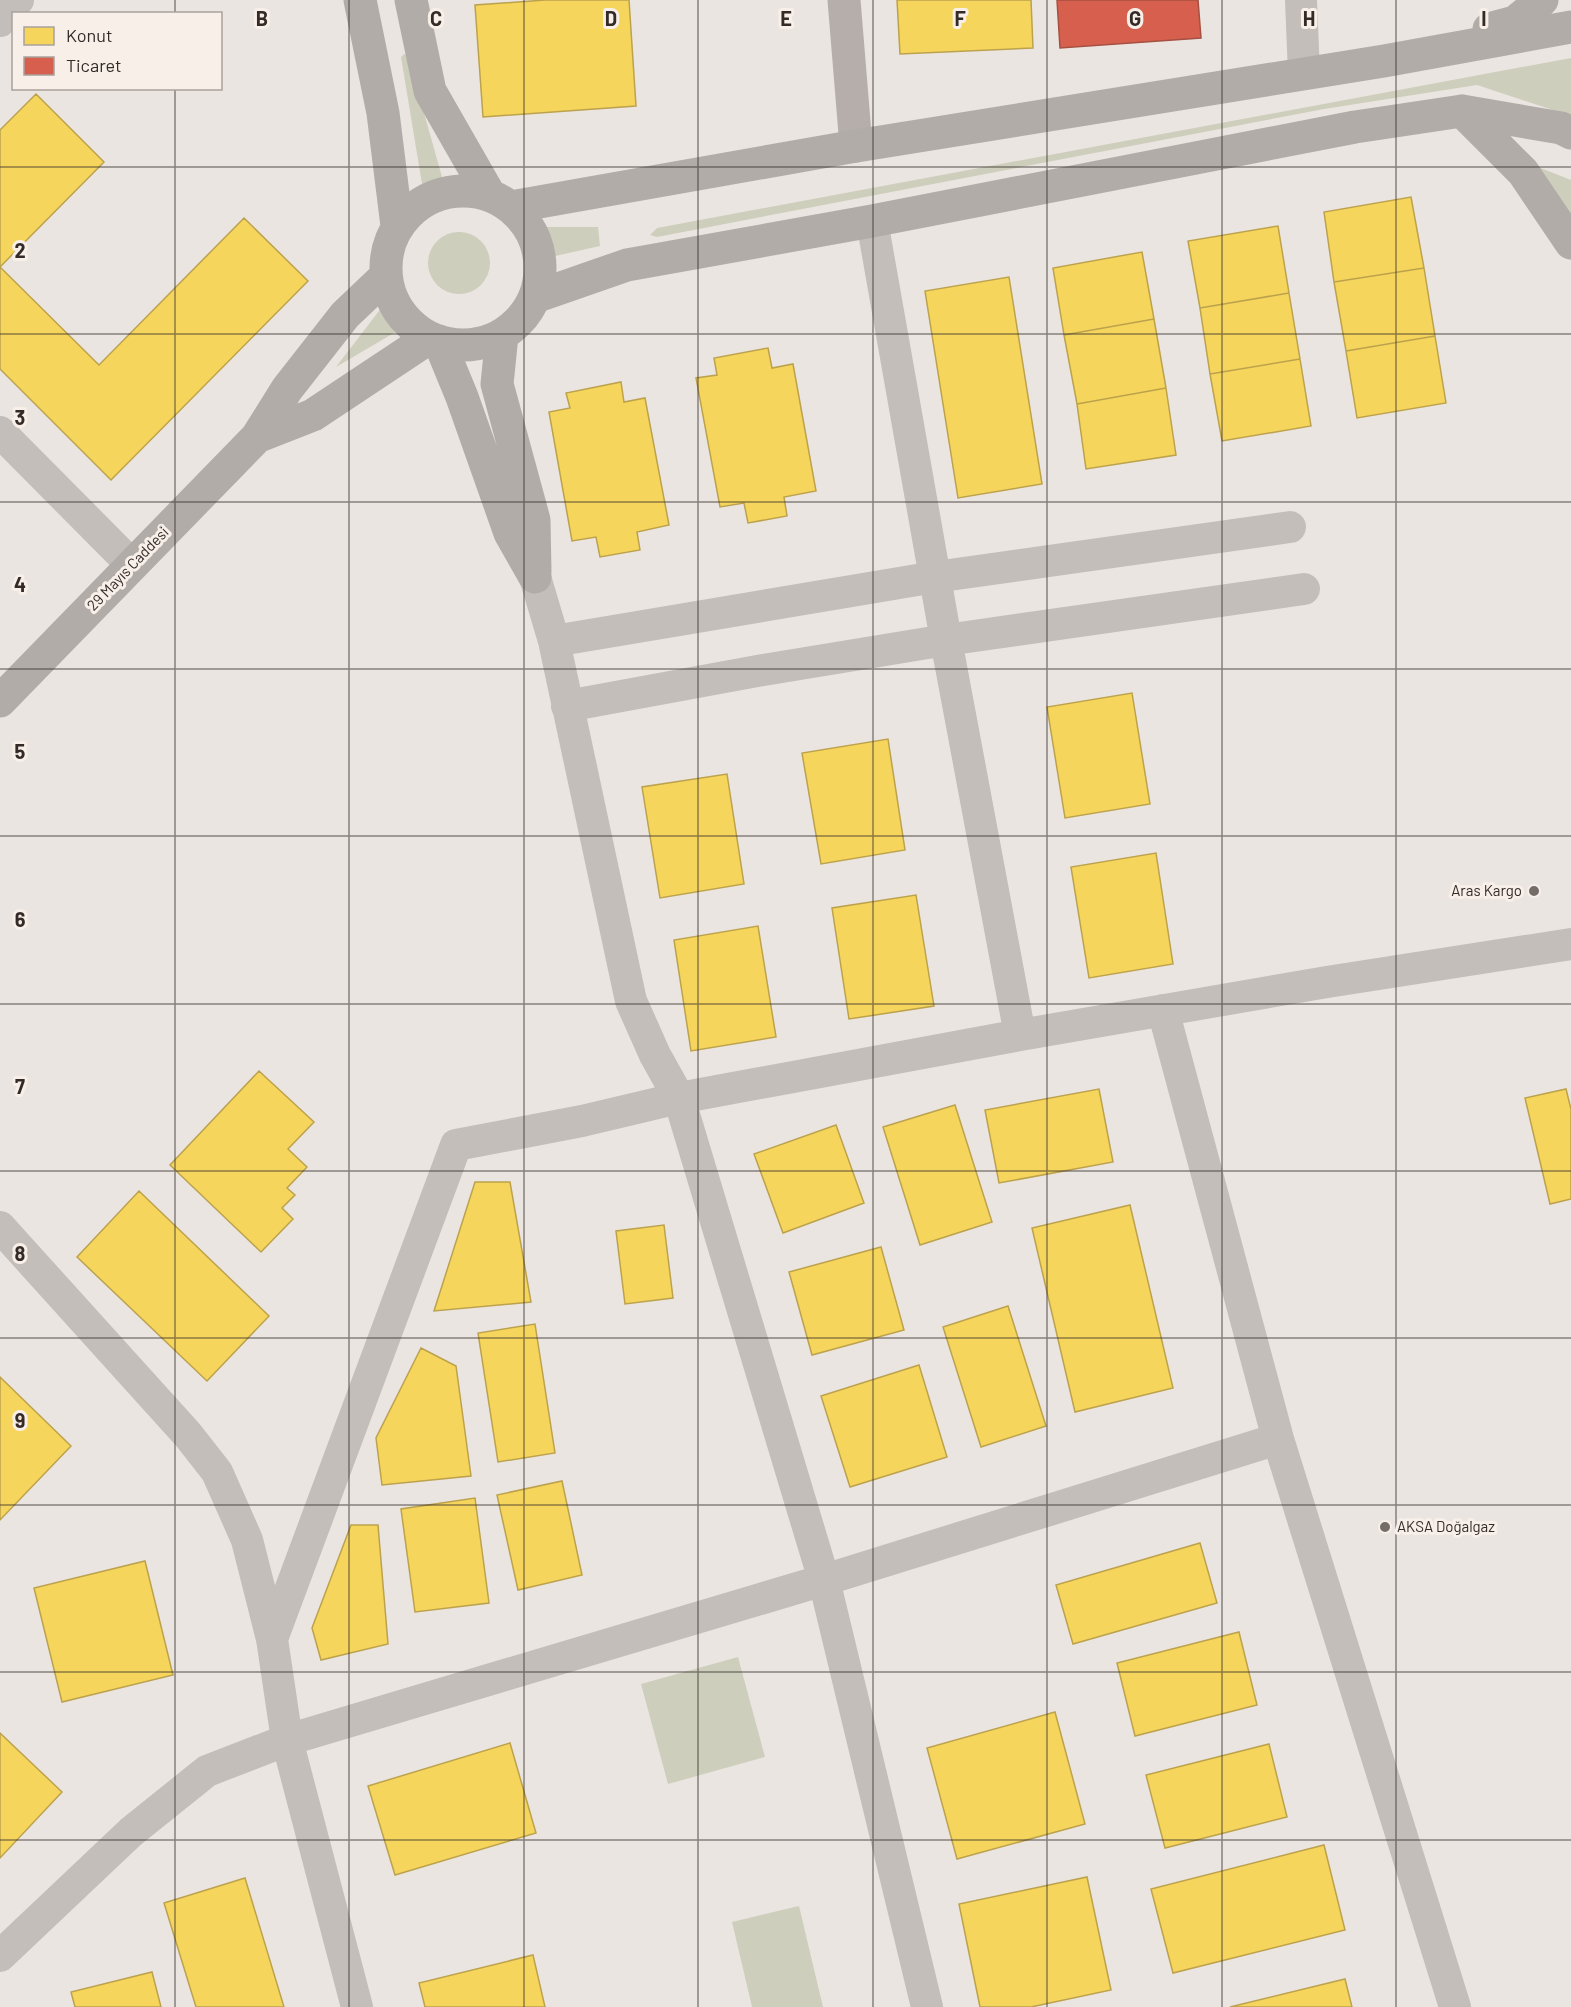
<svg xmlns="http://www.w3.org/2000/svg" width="1571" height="2007" font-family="Barlow,sans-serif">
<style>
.green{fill:#cecebc}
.homes{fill:#f6d55c;stroke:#bca24d;stroke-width:1.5}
.shops{fill:#d6604d;stroke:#a55042;stroke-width:1.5}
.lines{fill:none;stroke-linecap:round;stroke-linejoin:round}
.street{stroke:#c4beba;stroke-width:32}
.secondary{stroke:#b5aeab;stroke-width:33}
.primary{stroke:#b2aca9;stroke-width:33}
.grid{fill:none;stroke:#342b29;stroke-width:1.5;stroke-opacity:0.55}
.poi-dot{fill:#746c69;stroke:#f7efe8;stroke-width:2}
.labels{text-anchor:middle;stroke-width:6;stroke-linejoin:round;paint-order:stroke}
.street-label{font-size:15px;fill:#342b29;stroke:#f7efe8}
.poi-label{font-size:15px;fill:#342b29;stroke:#f7efe8;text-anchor:end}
.grid-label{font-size:20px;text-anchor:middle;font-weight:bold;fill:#342b29;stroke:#f7efe8;stroke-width:6;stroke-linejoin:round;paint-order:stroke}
</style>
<rect width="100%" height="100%" fill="#ebe5e1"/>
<path class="green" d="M404,54l4,2 36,128 -21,6 -22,-133z
M1571,58v58l-94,-31 -153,24 -667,128 -7,-2 7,-7z
M1538,167l33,13v36z
M540,227h58l2,19 -58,13z
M428 263a31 31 0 1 1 62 0a31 31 0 1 1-62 0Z
M382,307l17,23 -63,37z
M738,1657l27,100 -97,27 -27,-100z
M799,1906l24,101h-71l-20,-85z"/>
<path class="homes" d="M545,0h84l7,106 -153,11 -8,-112z
M897,0h134l2,48 -133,6z
M36,94l68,68 -104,105 99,98 145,-147 64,63 -197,199 -111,-111v-239z
M1411,197l13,71 -90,14 -10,-70z
M1278,226l11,67 -89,15 -12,-67z
M1142,252l12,67 -90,16 -11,-67z
M1424,268l11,68 -89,15 -12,-69z
M1009,277l33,207 -84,14 -33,-207z
M1289,293l11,66 -90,15 -10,-66z
M1154,319l12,69 -89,16 -13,-69z
M1435,336l11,67 -89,15 -11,-67z
M768,348l4,20 21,-4 23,127 -32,6 3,19 -39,7 -4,-20 -24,4 -24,-129 21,-3 -3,-17z
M1300,359l11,67 -89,15 -12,-67z
M621,382l3,20 21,-4 24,127 -32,7 3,18 -40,7 -4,-20 -24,4 -23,-129 21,-4 -4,-15z
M1166,388l10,67 -90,14 -9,-65z
M1132,693l18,111 -85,14 -18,-111z
M888,739l17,111 -84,14 -19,-111z
M727,774l17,110 -84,14 -18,-111z
M1156,853l17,111 -84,14 -18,-111z
M916,895l18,111 -85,13 -17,-111z
M758,926l18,111 -85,14 -17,-111z
M259,1071l55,51 -26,27 19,18 -20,21 8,7 -13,13 11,11 -32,33 -91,-87z
M1099,1089l14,73 -114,21 -14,-73z
M1566,1089l5,20v90l-21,5 -25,-106z
M955,1105l37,117 -72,23 -37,-118z
M836,1125l28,78 -81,30 -29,-79z
M475,1182h35l21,120 -97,9z
M139,1191l130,125 -62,65 -130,-124z
M1130,1205l43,183 -98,24 -43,-184z
M664,1225l9,73 -48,6 -9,-73z
M881,1247l23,83 -92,25 -23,-83z
M1008,1306l38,120 -65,21 -38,-120z
M535,1324l20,129 -57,9 -20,-129z
M421,1348l35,18 15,110 -89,9 -6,-47z
M919,1365l28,92 -97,30 -29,-91z
M0,1377l71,69 -71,74z
M562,1481l20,94 -64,15 -21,-95z
M475,1498l14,105 -74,9 -14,-103z
M351,1525h27l10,119 -67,16 -9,-32z
M1200,1543l17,60 -144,41 -17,-59z
M145,1561l28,114 -111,27 -28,-114z
M1239,1632l18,73 -122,31 -18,-73z
M1055,1712l30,112 -128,35 -30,-111z
M0,1733l62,59 -62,66z
M510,1743l26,90 -141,42 -27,-89z
M1269,1744l18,73 -122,31 -19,-73z
M1324,1845l21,85 -172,43 -22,-84z
M1087,1877l24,113 -80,17h-51l-21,-103z
M245,1878l39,129h-88l-32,-104z
M533,1955l12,52h-120l-6,-24z
M152,1972l9,35h-86l-4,-15z
M1345,1979l7,28h-122z"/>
<path class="shops" d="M1057,0h141l3,38 -141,10z"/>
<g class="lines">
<path class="street" d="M1301,0l3,74
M0,21l18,-21
M872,221l74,419 74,395
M0,432l132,133
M535,577l19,64 77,360 24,54 24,43 145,482 103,427
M554,641l381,-64 355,-50
M567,706l196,-36 183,-30 358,-51
M1163,1010l115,429 177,568
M0,1227l188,208 29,37 30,68 25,99 15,101 70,267
M272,1639l184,-494 126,-24 97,-23 341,-63 307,-53 244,-38
M0,1956l131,-124 76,-61 80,-31 537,-160 454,-141"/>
<path class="secondary" d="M844,0l12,146"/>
<path class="primary" d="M360,0l23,113 14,113
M411,0l19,91 59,103
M1489,29l26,-7 27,-22
M1462,111l61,61 48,71
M386 268a77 77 0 1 1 154 0a77 77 0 1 1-154 0Z
M511,207l345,-61 528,-85 187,-34
M535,297l92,-32 245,-44 483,-94 107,-16 99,17 10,5
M502,335l-5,49 37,136 1,52
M439,341l23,56 48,136 25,44
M257,437l56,-22 116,-77
M0,701l257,-264 30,-48 58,-74 41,-39"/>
</g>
<path class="grid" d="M175,0v14M349,0v2007M524,0v2007M698,0v2007M873,0v2007M1047,0v2007M1222,0v2007M1396,0v2007M175,88v1919M0,167h1571M0,334h1571M0,502h1571M0,669h1571M0,836h1571M0,1004h1571M0,1171h1571M0,1338h1571M0,1505h1571M0,1672h1571M0,1840h1571"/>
<g class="poi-dot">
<circle cx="1534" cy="891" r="6"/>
<circle cx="1385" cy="1527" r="6"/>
</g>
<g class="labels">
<g class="street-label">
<text transform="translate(128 569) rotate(-46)" y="5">29 Mayıs Caddesi</text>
</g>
<g class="poi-label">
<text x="1522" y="896">Aras Kargo</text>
<text x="1397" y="1532" text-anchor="start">AKSA Doğalgaz</text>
</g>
</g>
<g class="grid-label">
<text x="262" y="26">B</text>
<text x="436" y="26">C</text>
<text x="611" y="26">D</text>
<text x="786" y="26">E</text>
<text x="960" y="26">F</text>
<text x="1135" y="26">G</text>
<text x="1309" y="26">H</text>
<text x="1484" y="26">I</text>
<text x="20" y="258">2</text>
<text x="20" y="425">3</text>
<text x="20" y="592">4</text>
<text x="20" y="759">5</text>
<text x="20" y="927">6</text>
<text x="20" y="1094">7</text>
<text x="20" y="1261">8</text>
<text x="20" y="1428">9</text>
</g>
<rect x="12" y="12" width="210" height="78" fill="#f7efe8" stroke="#a9a19c" stroke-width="1.5"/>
<rect x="24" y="27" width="30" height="18" fill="#f6d55c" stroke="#a9a19c" stroke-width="1.5"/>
<text x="66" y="42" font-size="18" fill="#342b29">Konut</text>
<rect x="24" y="57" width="30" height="18" fill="#d6604d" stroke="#a9a19c" stroke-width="1.5"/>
<text x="66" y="72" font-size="18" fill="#342b29">Ticaret</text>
</svg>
